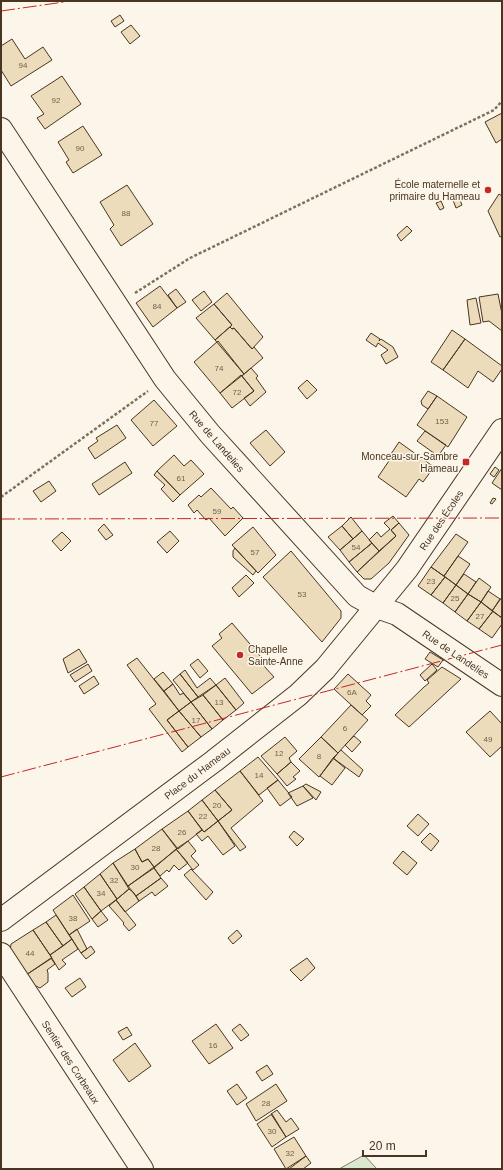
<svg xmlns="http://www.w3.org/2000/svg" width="503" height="1170" font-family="Helvetica,sans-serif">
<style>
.green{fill:#dce7d0;stroke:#887966}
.building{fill:#ecdcbc;stroke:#4a3520}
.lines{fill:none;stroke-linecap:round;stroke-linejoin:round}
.minor-casing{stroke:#4a3520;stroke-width:24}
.path{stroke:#7f6f5c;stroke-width:2.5;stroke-dasharray:3 2;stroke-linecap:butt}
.minor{stroke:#fbf6e9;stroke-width:22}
.power{stroke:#c62828;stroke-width:1;stroke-dasharray:14 3 2 3;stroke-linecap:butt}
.poi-dot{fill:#c62828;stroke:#fbf6e9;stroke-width:1.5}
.labels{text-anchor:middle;stroke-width:3;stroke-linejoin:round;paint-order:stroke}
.number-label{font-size:8px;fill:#725f47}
.poi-label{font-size:10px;fill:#4a3520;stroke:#fbf6e9;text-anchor:end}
.street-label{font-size:10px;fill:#4a3520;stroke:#fbf6e9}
</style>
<rect width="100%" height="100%" fill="#fbf6e9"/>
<path class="green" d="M364,1155l13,14h-38z"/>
<path class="building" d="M120,15l4,6 -9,6 -4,-6z
M131,25l9,11 -10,8 -9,-12z
M12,39l13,20 18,-12 9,13 -41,26 -10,-16v-24z
M62,76l19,28 -36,25 -8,-11 7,-4 -13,-18z
M502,113v26l-6,4 -11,-21z
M83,126l19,29 -29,18 -7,-11 3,-2 -11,-18z
M127,185l26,39 -32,22 -11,-17 4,-4 -14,-23z
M499,194l3,2v40l-2,1 -12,-26z
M459,198l3,7 -6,3 -3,-8z
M441,201l3,7 -4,2 -4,-7z
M407,226l5,5 -11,10 -4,-6z
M160,286l17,22 -24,19 -17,-24z
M176,289l10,13 -9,6 -9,-13z
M204,291l8,11 -11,9 -9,-11z
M227,293l36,44 -11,12 -18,-21 -2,1 -2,-2 2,-2 -18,-21z
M498,294l4,20v17l-13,-10 -6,1 -4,-25z
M476,298l5,25 -11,2 -3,-25z
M214,304l18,21 -17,15 -19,-22z
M230,327l2,2 2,-1 18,21 2,-2 9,11 -19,16 -29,-34z
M452,330l13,9 -22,31 -12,-8z
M371,333l9,6 -1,2 2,-2 12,8 5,10 -12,7 -5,-9 7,-5 -10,-7 -2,4 -10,-7z
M465,339l37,27v3l-9,13 -15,-11 -10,17 -25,-18z
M218,341l26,33 -24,19 -26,-31z
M251,368l7,8 -2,2 10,14 -16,14 -6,-8 10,-7 -12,-15z
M241,375l13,16 -22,17 -12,-15z
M307,380l10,10 -10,9 -9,-11z
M428,391l9,5 -9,13 -6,-4 -1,-4z
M437,396l30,21 -19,30 -31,-22z
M154,400l23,26 -24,20 -22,-26z
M117,425l9,13 -31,21 -7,-11 10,-7 -2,-3z
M266,430l19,22 -15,14 -20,-23z
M425,431l21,14 -8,11 -21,-15z
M399,442l35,25 -11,15 -4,-3 -13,18 -28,-20 15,-22 -2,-1z
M174,455l10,11 7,-6 13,14 -24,21 -23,-24z
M125,462l7,11 -33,22 -7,-11z
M495,467l4,3 -5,7 -4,-3z
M502,468v22l-10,-7z
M157,471l23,24 -7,7 -12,-13 4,-4 -11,-10z
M49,481l7,10 -15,11 -8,-11z
M211,488l20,21 2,-2 10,11 -18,18 -16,-18 -3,2 -9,-10 -3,3 -6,-8 11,-10 2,2z
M493,498l3,1 -4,5 -2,-1z
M393,516l6,7 -8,7 5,6 -17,15 -10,-11 8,-8 4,5 9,-8 -6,-6z
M351,517l11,14 -9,8 -11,-13z
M399,523l10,12 -20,28 -18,16h-7l-7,-7 39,-36 -5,-6z
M104,524l9,11 -7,5 -8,-10z
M342,526l11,13 -13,11 -12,-13z
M253,527l23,28 -18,18 -26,-28z
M170,531l9,10 -12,12 -10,-11z
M362,531l10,12 -23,19 -9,-12z
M62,532l9,9 -10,10 -9,-10z
M456,534l12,8 -24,34 -13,-9z
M372,543l7,8 -22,21 -8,-10z
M235,548l21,23 -3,4 -20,-18v-6z
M291,551l50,60v7l-19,24 -59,-65z
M458,556l12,8 -14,21 -12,-9z
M431,567l14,10 -14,18 -13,-9z
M464,574l12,8 -8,12 -12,-9z
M246,575l8,8 -15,14 -7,-9z
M445,577l11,8 -13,18 -12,-8z
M479,578l12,9 -10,15 -13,-8z
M456,585l12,9 -13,18 -12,-9z
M488,591l12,8 -8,12 -11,-9z
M468,594l13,8 -14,19 -12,-9z
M502,597v21l-10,-7z
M481,602l12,9 -14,18 -12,-8z
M493,611l9,7v6l-10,14 -13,-9z
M232,623l35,41 -3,2 10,11 -22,17 -40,-48 10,-8 -3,-4z
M79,649l8,13 -19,11 -5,-14z
M430,652l13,8 -5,7 -13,-8z
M137,658l42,53 -12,9 21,27 -6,5 -33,-43 7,-5 -29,-39z
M198,659l10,12 -8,7 -10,-13z
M88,664l4,7 -17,11 -5,-7z
M432,664l5,6 -12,11 -5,-6z
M442,667l19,12 -52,48 -14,-12 29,-28 5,-4 -2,-3z
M185,670l12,18 13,-10 6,7 -18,12 -18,-23z
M163,672l10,12 -9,7 -10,-12z
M180,674l18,23 -7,5 -18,-22z
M348,674l23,21 -5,6 5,5 -9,9 -28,-26z
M94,676l5,8 -15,10 -5,-8z
M225,678l19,25 -8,7 -20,-25z
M173,684l7,11 3,-2 8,9 -12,9 -15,-20z
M216,685l20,25 -13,10 -20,-25z
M203,695l20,25 -11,9 -21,-27z
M191,702l21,27 -11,8 -22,-26z
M351,705l17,15 -30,33 -17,-16z
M179,711l22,26 -13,10 -21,-27z
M490,711l12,13v22l-12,11 -24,-25z
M354,736l7,6 -9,10 -7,-7z
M285,737l12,14 -8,7 2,4 -14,12 -16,-18z
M321,737l17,16 -19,24 -20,-18z
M341,750l22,20 -4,7 -26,-19z
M258,757l20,23 -19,15 -19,-24z
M333,758l12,10 -13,17 -12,-9z
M291,762l9,9 -7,6 3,2 -9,7 -10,-12z
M240,771l23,30 -32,27 15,19 -6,4 -22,-30 14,-11 -17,-20z
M278,780l14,17 -12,9 -13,-18z
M306,784l15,8 -5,8 -13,-14z
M303,786l10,12 -16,8 -9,-13z
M215,790l17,20 -14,11 -16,-21z
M202,800l16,21 -14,11 -16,-21z
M188,811l14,19 -24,19 -16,-20z
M418,814l11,10 -11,12 -11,-10z
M218,821l17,25 -12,9 -15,-19 -6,5 -6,-7 6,-4 2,2z
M162,829l15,20 -23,18 -6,-8 -6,3 -7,-13z
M294,831l10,8 -7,7 -8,-9z
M430,833l9,8 -8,10 -10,-9z
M188,841l8,10 -5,5 8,9 -6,5 -17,-21z
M135,849l7,13 6,-3 6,8 -26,19 -15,-23z
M176,849l12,14 -9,7 -5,-5 -5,7 -2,-2 -7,6 -6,-8z
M403,851l14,12 -10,12 -14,-12z
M113,863l16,26 -12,10 -17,-25z
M154,868l7,10 -25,18 -8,-10z
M191,869l22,23 -7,8 -22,-25z
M100,874l17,25 -16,12 -17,-24z
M161,878l7,8 -13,10 -3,-4 -13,9 -3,-5z
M84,887l17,24 -9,8 -17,-25z
M129,889l4,3 6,9 -14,11 -9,-12z
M73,895l17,26 -21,14 -16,-25z
M116,900l20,25 -7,6 -6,-7 1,-1 -15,-17z
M101,911l7,9 -10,7 -6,-8z
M56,915l16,24 -9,7 -17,-24z
M46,922l17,24 -13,9 -17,-25z
M77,929l10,20 -6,4 -12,-18z
M33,930l19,28 -26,17 -16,-24 1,-7z
M237,930l5,6 -9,8 -5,-6z
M72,939l6,10 -16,11 4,4 -7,6 -9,-15z
M91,946l4,6 -9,7 -5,-6z
M51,958l4,6 -8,6 1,3v9l-8,6 -8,-4 -6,-9z
M307,958l8,10 -14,13 -11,-11z
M80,978l6,9 -14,10 -7,-9z
M216,1024l17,24 -24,16 -17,-23z
M240,1024l9,11 -8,6 -9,-11z
M127,1027l5,8 -9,5 -5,-8z
M135,1043l16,23 -22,16 -16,-22z
M267,1065l6,9 -11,7 -6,-9z
M237,1084l10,14 -10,7 -10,-14z
M276,1084l11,17 -31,20 -10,-17z
M277,1110l9,12 5,-4 8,11 -13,8 -15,-23z
M272,1114l14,23 -14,10 -15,-23z
M294,1137l12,19 -20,13 -12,-20z
M306,1156l5,7 -8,6h-14z"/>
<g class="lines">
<g class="minor-casing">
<path id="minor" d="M1,129l164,250 45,55 147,162 20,11 20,7 105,71
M1,920l213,-159 84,-66 27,-26 82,-100 95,-139
M1,954l141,215"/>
</g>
<path class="path" d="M135,293l55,-35 304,-148 8,-9
M1,497l147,-106"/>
<use href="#minor" class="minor"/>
<path class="power" d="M1,11l70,-10
M1,519l501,-1
M1,777l501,-132"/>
</g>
<g class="poi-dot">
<circle cx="488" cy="190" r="4"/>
<rect x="462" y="458" width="8" height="8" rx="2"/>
<circle cx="240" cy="655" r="4"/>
</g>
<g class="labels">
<g class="number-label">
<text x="23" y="68">94</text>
<text x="56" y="103">92</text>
<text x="80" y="151">90</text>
<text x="126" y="216">88</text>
<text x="157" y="309">84</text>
<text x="219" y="371">74</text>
<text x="237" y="395">72</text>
<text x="442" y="424">153</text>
<text x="154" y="426">77</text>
<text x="181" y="481">61</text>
<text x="217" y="514">59</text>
<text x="356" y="550">54</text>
<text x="255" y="555">57</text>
<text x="431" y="584">23</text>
<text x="302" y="597">53</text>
<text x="455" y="601">25</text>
<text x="480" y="619">27</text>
<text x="352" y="695">6A</text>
<text x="219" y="705">13</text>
<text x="196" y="723">17</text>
<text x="345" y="731">6</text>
<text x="488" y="742">49</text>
<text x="279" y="756">12</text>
<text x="319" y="759">8</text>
<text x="259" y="778">14</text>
<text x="217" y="808">20</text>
<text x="203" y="819">22</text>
<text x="182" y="835">26</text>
<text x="156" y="851">28</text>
<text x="135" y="870">30</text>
<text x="114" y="883">32</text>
<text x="101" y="896">34</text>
<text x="73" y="921">38</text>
<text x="30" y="956">44</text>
<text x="213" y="1048">16</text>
<text x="266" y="1106">28</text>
<text x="272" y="1134">30</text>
<text x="290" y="1156">32</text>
</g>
<g class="poi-label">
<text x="480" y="188">École maternelle et<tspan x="480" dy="12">primaire du Hameau</tspan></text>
<text x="458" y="460">Monceau-sur-Sambre<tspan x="458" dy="12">Hameau</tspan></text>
<text x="248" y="653" text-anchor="start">Chapelle<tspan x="248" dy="12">Sainte-Anne</tspan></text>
</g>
<g class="street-label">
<text transform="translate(217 441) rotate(49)" y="4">Rue de Landelies</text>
<text transform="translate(441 520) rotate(-56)" y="4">Rue des Écoles</text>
<text transform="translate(456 654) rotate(34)" y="4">Rue de Landelies</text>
<text transform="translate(197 773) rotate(-37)" y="4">Place du Hameau</text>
<text transform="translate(71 1062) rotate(57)" y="4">Sentier des Corbeaux</text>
</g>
</g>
<rect width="503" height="1170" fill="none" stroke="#4a3520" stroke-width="4"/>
<path d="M363 1150v6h63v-6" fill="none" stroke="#4a3520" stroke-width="2"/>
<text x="369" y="1150" font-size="12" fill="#4a3520" stroke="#fbf6e9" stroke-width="3" paint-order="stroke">20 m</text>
</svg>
